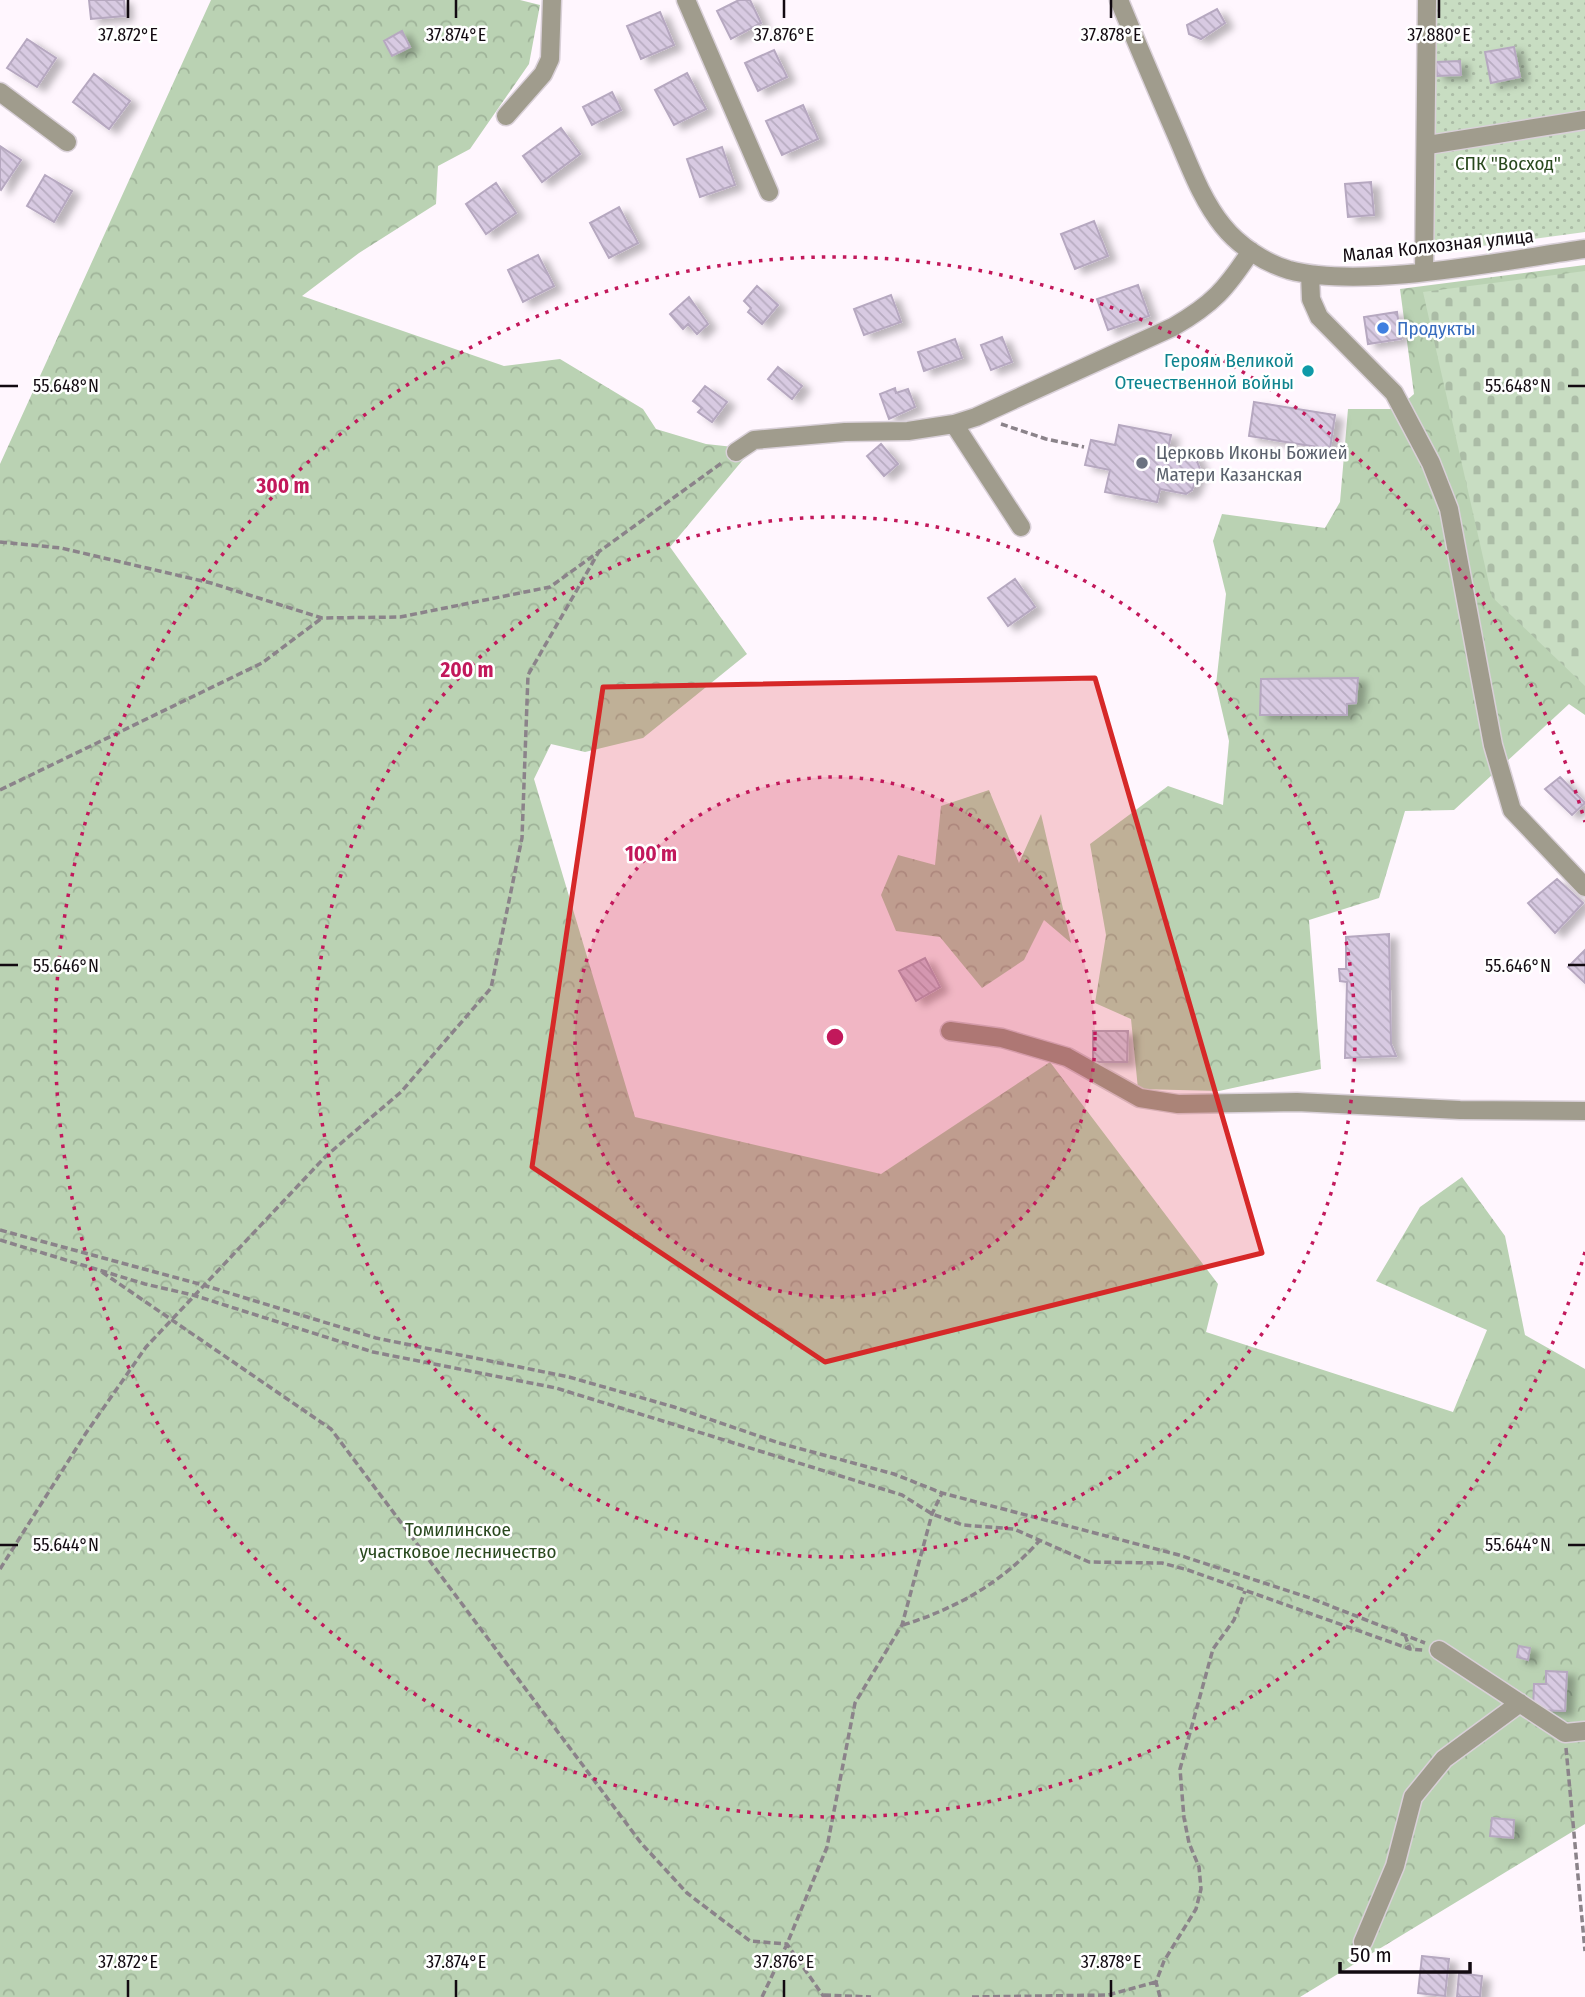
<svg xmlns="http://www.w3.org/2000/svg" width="1585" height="1997" font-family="'Fira Sans Condensed',sans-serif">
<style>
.grass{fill:url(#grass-dots)}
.forest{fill:url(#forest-crowns)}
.cemetery{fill:url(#cemetery-stones)}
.building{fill:url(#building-back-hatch);stroke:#b6a8c0;stroke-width:2;filter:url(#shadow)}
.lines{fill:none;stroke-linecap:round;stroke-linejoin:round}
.minor-casing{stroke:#d9d0d8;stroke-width:21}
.path{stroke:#8b838a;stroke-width:3.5;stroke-dasharray:7 3.5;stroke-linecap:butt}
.minor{stroke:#a09c8d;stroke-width:18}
.marked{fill:#d62828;fill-opacity:0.2;stroke:#d62828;stroke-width:5;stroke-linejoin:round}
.ticks{fill:none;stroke:#120a11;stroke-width:2.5}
.ring{fill:none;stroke:#c2185b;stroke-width:3.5;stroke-dasharray:3.5 7}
.shop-dot{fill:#3f7fe0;stroke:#fff;stroke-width:2.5}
.culture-dot{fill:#0f9aa8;stroke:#fff;stroke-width:2.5}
.worship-dot{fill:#6b7280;stroke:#fff;stroke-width:2.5}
.labels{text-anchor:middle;stroke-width:5;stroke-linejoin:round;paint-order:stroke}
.park-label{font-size:19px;fill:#29491e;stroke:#fff}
.street-label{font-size:19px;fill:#120a11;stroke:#fff}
.shop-label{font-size:19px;fill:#366cbe;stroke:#fff;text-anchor:start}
.culture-label{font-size:19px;fill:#0d838f;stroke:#fff;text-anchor:end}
.worship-label{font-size:19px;fill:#5b616d;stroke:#fff;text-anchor:start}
.ticks-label{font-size:18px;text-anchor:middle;fill:#120a11;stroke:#fff;stroke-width:5;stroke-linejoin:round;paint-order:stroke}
.centre{fill:#c2185b;stroke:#fff;stroke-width:3.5}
.ring-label{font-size:21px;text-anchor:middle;font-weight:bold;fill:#c2185b;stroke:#fff;stroke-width:5;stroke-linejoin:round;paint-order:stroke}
</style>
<defs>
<pattern id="grass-dots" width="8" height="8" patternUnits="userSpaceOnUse" patternTransform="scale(1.75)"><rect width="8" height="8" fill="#c8ddc2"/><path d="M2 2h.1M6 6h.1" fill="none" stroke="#abbca6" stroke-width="1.8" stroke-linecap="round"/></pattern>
<pattern id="forest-crowns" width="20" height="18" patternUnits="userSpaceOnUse" patternTransform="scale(1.75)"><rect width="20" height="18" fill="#bad2b3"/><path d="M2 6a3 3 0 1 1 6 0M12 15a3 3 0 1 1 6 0" fill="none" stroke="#9fb399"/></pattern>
<pattern id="cemetery-stones" width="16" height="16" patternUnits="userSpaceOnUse" patternTransform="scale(1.75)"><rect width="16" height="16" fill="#c8ddc2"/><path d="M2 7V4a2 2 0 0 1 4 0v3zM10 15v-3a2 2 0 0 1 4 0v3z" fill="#abbca6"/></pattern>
<pattern id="building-back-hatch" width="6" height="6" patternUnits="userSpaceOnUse" patternTransform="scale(1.75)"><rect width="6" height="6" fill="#d8cae2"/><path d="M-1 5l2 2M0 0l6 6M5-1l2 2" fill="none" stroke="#b8acc1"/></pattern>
<filter id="shadow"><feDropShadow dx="8" dy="4.5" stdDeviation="3.5" flood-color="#0004"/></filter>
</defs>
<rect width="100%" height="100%" fill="#fff6fe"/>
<path class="grass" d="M1434,0h151v232l-147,20 -8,-13z"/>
<path class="forest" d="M211,0h309l20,5 -11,59 -59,85 -32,17 -2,38 -77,49 -57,43 202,70 56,-7 83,50 13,20 50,15 46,5 -82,98 77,107 -104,84 -58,14 -34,-8 -17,35 101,338 246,57 169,-112 168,222 -12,48 247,80 34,-82 -111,-49 44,-74 42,-30 43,59 20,99 60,34v455l-285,173h-1300v-1533z
M1585,265v450l-16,-11 -115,106 -49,1 -26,87 -70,22 12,149 -102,22 -81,-2 -7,-70 -36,-16 11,-68 -16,-91 78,-58 55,19 6,-64 -13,-56 10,-91 -13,-53 9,-27 103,14 15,-26 8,-93h49l17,-15 -14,-105z
M989,790l30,73 22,-49 30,129 -27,-23 -20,40 -42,28 -42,-51 -44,-6 -15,-36 17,-40 37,10 6,-59z"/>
<path class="cemetery" d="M1585,271v415l-93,-89 -69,-305z"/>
<path class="building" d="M89,0h35l1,16 -34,3z
M739,0h11l11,23 -30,16 -14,-28z
M1217,9l8,14 -24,16 -12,-5 -2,-9z
M660,12l14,33 -33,14 -14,-33z
M402,31l8,16 -18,9 -8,-15z
M27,39l29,19 -19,29 -30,-19z
M1514,47l6,30 -29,6 -6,-31z
M774,50l13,27 -29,14 -13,-28z
M1460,61l1,14 -24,1 -1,-14z
M687,73l19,36 -32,16 -19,-35z
M94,74l36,27 -21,28 -36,-27z
M612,92l9,18 -29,15 -9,-18z
M803,105l15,34 -36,16 -16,-34z
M561,128l19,26 -38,28 -19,-26z
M0,146l21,14 -20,30 -1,-1z
M722,147l13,38 -35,12 -13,-38z
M45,175l27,16 -18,31 -27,-16z
M1371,182l3,33 -26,2 -3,-33z
M496,183l20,30 -30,21 -20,-30z
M619,207l19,36 -29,15 -19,-35z
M1094,221l14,35 -33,13 -14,-35z
M538,255l16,31 -31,16 -15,-32z
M1138,285l11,31 -41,14 -11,-31z
M757,286l21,19 -16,19 -14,-12 3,-4 -7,-7z
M891,295l10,27 -37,13 -10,-26z
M689,297l19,27 -11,10 -9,-10 -5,5 -13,-15z
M1397,312l4,27 -33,5 -4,-27z
M1002,337l10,25 -21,8 -10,-25z
M955,339l7,19 -38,13 -6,-19z
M778,367l24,19 -10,13 -24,-20z
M705,386l22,16 -15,20 -14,-10 4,-4 -9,-7z
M895,388l1,5 12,-4 7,18 -26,12 -9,-25z
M1254,402l81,13 -5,34 -81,-13z
M1119,425l52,10 -3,14 26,5 6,15 -8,21 -6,4 -26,-5 -3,13 -52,-10 5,-22 -25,-5 6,-25 24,5z
M881,444l17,20 -14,12 -17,-20z
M1015,579l20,28 -27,19 -20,-28z
M1358,678l-2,25 -9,1v11h-87l1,-36z
M1560,777l25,26 -13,12 -27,-26z
M1557,879l26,24 -28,30 -27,-30z
M1389,934l2,110 5,12 -51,2 2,-76 -7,-1 -1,-12h7v-32z
M1585,950v33l-17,-16z
M925,958l15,29 -24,14 -17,-30z
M1093,1031h35l-1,31h-34z
M1519,1646l11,2 -2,12 -11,-3z
M1546,1671l21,1 -2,39 -32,-1 1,-26h12z
M1492,1818l22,2 -1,18 -23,-2z
M1422,1956l27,3 -4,37 -27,-3z
M1459,1973l23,3 -2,21h-23z"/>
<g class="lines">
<g class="minor-casing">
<path id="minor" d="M686,0l83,192
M1119,0c18,44 37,88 56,132 14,32 26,67 48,94 16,20 42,37 66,44 75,20 217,-10 296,-21
M0,92l67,50
M506,116l37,-42 7,-15 2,-59
M1428,145l157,-25
M1424,271l3,-271
M1310,274l1,25 8,18 75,76 37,70 18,46 44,236 19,65 73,77
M954,424l67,103
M736,452l18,-12 91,-8 63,-1 46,-7 22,-7 197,-90c40,-23 53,-38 78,-76
M950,1031l52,7 65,19 73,41 38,6 119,-2 163,8 125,1
M1439,1650l126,83 20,-2
M1363,1942l32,-76 18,-69 31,-38 76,-56"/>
</g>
<path class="path" d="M1001,424l45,15 38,8
M0,542l61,6 150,35 111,35 78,-1 150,-30 173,-125
M0,790l262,-127 60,-45
M0,1230l203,55 173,53 193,39 105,30 105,36 115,31 48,19 237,62 131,43 115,45
M0,1240l145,44 48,11 180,57 183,36 346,107 30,19 31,11 51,4 75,33 73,1 26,7 222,79 13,1
M102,1272l229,157 310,414 46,50 63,48 37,3 37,53
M0,1569l86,-136 60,-86 180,-191 75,-64 90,-104 31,-150 6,-163 73,-127
M903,1625c52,-16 100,-43 136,-84
M1405,1635l5,14
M1566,1748l19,203
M824,1995l47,2
M762,1997l25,-53 40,-97 28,-144 47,-78 30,-111 10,-21
M972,1997l136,-2 48,-13
M1160,1997l-4,-15 8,-21 32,-52 5,-20 -2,-22 -10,-24 -5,-25 -4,-49 33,-120 21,-29 11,-29"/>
<use href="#minor" class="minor"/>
</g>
<path class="marked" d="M1095,678l167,575 -437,109 -293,-195 71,-480z"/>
<path class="ticks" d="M128,0v18M456,0v18M784,0v18M1111,0v18M1439,0v18M0,386h18M1568,386h17M0,965h18M1568,965h17M0,1545h18M1568,1545h17M128,1980v17M456,1980v17M784,1980v17M1111,1980v17"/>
<circle cx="835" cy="1037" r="260" fill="#c2185b" fill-opacity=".12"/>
<g class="ring">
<circle cx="835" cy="1037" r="260"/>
<circle cx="835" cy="1037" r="520"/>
<path d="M1585 1252A780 780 0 1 1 1585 822"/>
</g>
<circle class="shop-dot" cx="1383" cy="328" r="7"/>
<circle class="culture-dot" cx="1308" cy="371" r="7"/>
<circle class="worship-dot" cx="1142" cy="463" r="7"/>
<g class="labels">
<g class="park-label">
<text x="1508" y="170">СПК "Восход"</text>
<text x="458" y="1536">Томилинское<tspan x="458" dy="22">участковое лесничество</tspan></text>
</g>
<g class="street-label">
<text transform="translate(1438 245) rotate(-6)" y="7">Малая Колхозная улица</text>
</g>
<g class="shop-label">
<text x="1397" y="335">Продукты</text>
</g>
<g class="culture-label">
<text x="1294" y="367">Героям Великой<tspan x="1294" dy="22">Отечественной войны</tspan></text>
</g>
<g class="worship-label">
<text x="1156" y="459">Церковь Иконы Божией<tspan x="1156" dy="22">Матери Казанская</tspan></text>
</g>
</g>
<g class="ticks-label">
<text x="128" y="41">37.872°E</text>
<text x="456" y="41">37.874°E</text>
<text x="784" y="41">37.876°E</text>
<text x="1111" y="41">37.878°E</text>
<text x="1439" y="41">37.880°E</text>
<text x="66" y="392">55.648°N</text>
<text x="1518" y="392">55.648°N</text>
<text x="66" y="972">55.646°N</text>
<text x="1518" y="972">55.646°N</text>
<text x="66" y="1551">55.644°N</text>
<text x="1518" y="1551">55.644°N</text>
<text x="128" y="1968">37.872°E</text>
<text x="456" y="1968">37.874°E</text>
<text x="784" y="1968">37.876°E</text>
<text x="1111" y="1968">37.878°E</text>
</g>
<circle cx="835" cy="1037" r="10" class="centre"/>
<g class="ring-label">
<text x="283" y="493">300 m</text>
<text x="467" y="677">200 m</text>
<text x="651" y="861">100 m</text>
</g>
<path d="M1340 1962v10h130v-10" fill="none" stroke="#120a11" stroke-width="3.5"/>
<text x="1350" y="1962" font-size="21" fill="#120a11" stroke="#ffffff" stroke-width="5" paint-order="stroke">50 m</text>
</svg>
